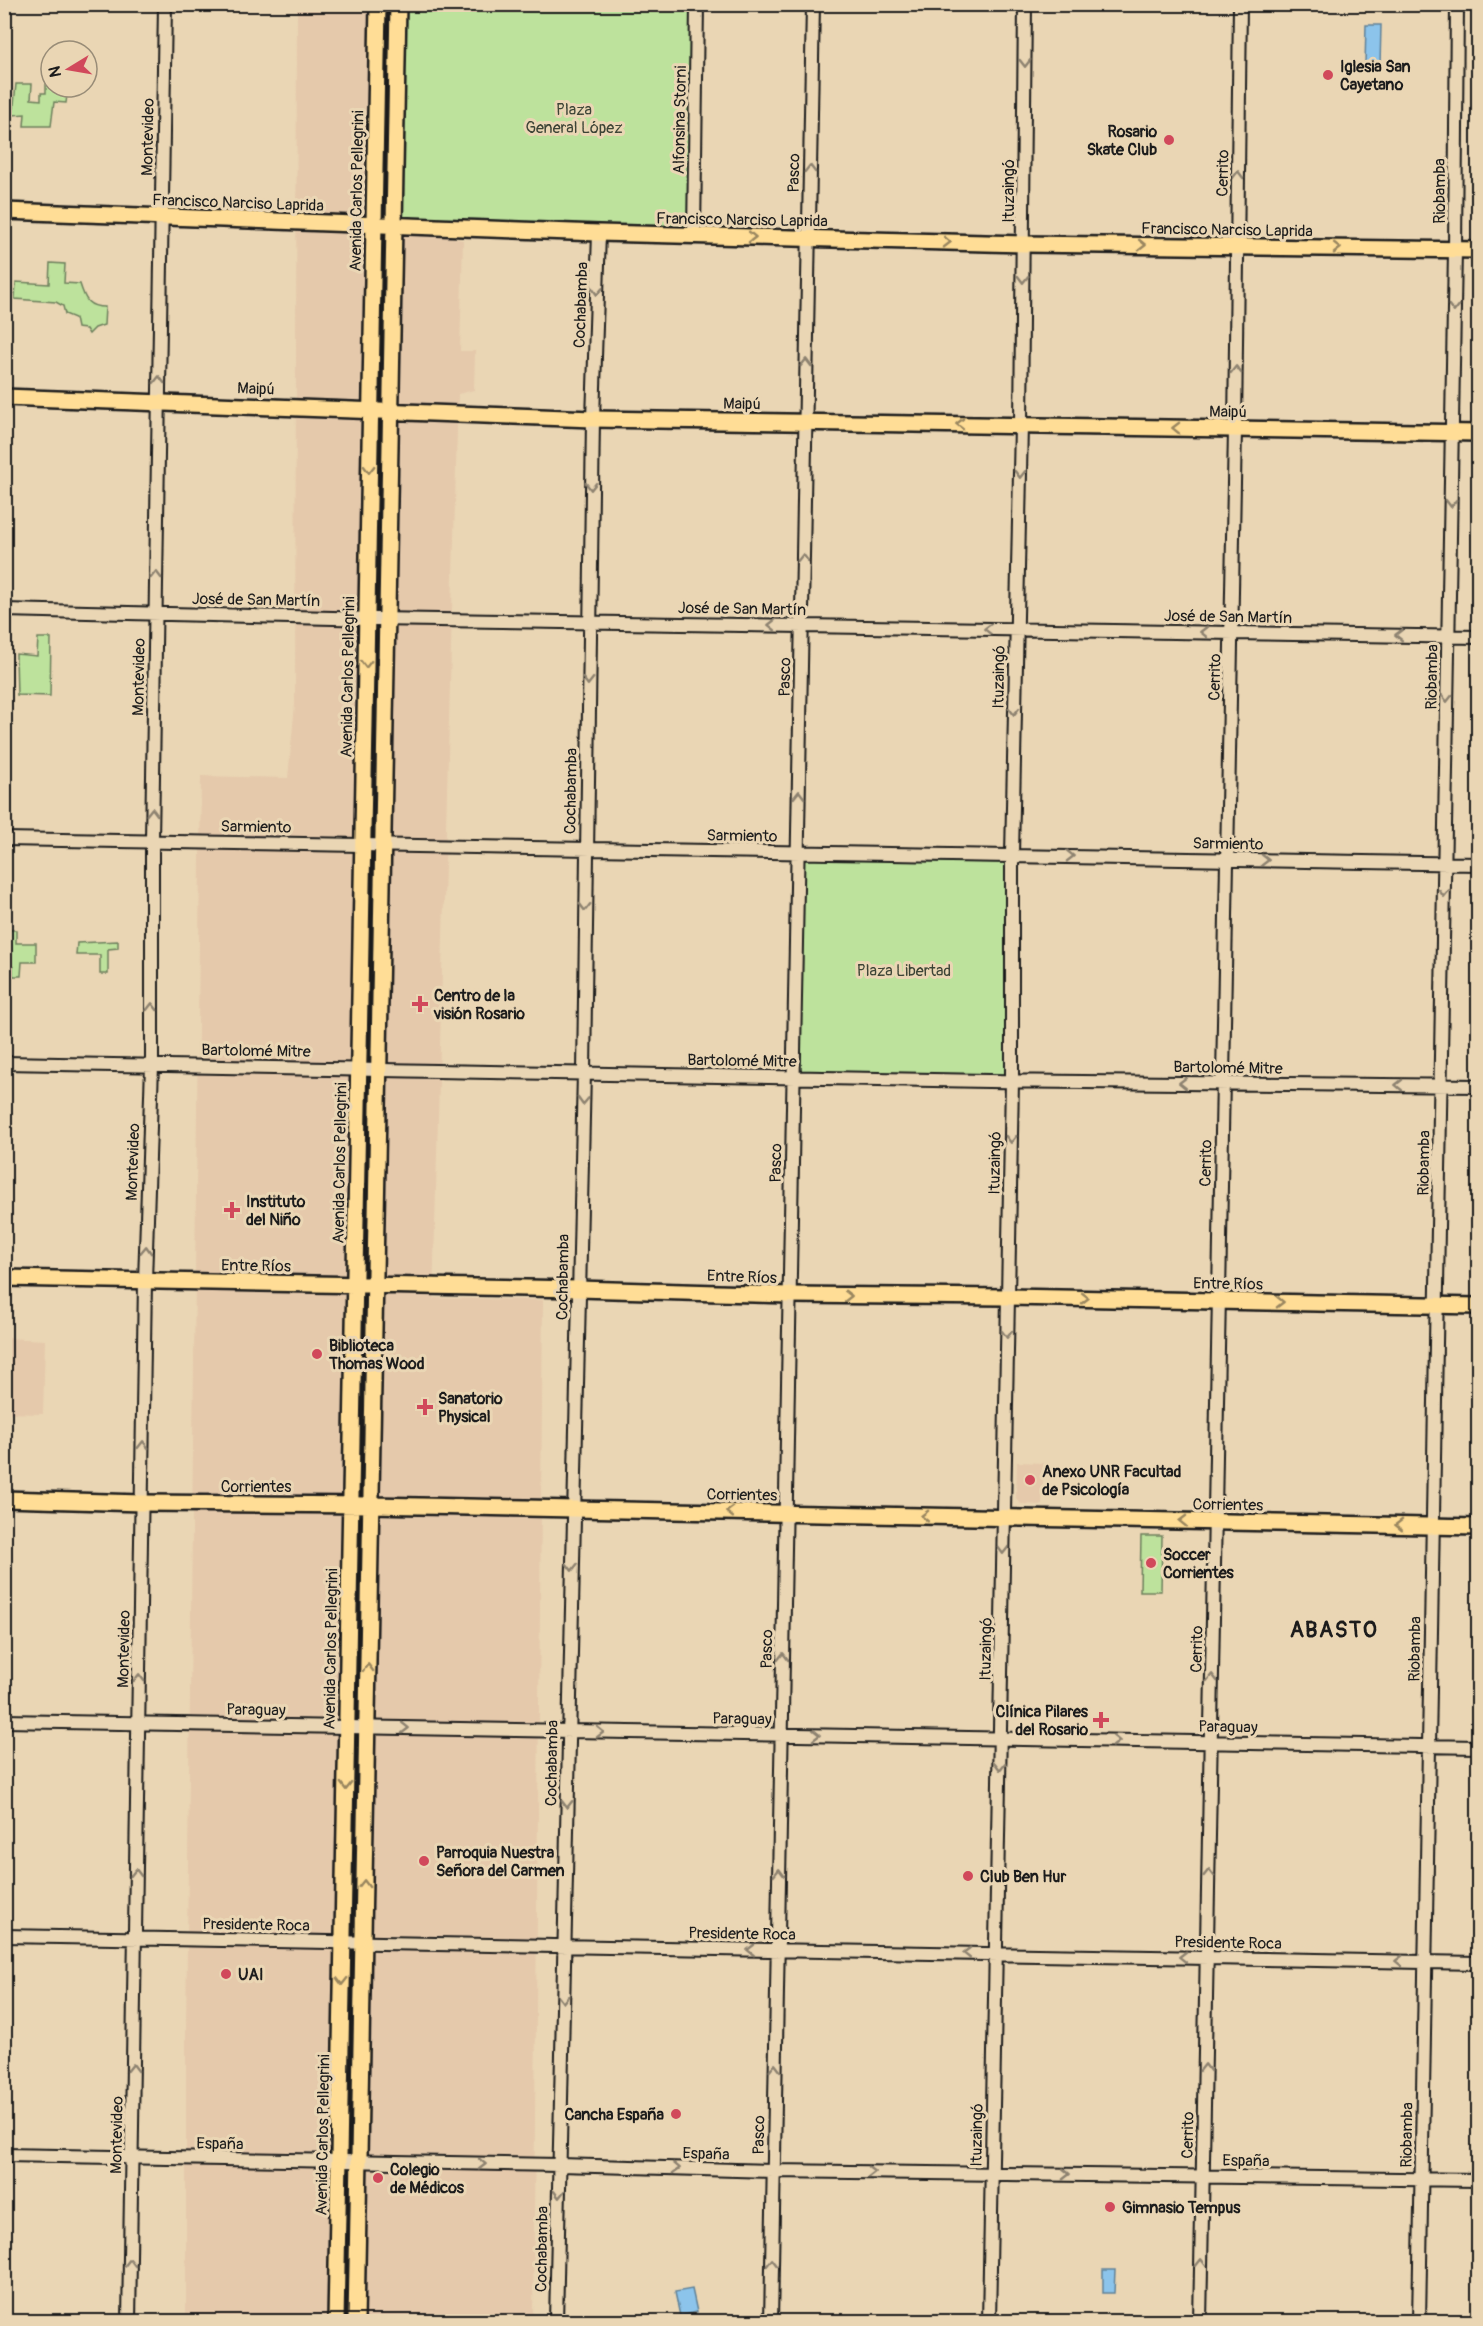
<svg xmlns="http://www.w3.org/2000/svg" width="1483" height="2326" font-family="Pangolin,sans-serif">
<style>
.built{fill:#e5c9ab}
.green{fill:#bde29c;stroke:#6c7f5c;stroke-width:1.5}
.water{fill:#8cc4eb;stroke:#5f8198;stroke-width:1.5}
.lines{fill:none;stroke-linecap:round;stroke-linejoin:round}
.minor-casing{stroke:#1c1c1c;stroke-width:16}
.major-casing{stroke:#1c1c1c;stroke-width:20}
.minor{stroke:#ead6b4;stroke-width:12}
.major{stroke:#ffdd96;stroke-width:15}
.oneway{stroke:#8d8270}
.oneway2{stroke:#99865f}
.poi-dot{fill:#d1495b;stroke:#ead6b4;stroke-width:2}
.labels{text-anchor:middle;stroke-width:6;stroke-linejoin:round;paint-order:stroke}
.poi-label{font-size:16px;font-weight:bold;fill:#1c1c1c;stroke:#ead6b4;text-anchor:start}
.park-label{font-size:16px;fill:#3c4436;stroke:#ead6b4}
.street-label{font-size:16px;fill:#1c1c1c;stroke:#ead6b4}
.district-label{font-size:22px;font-weight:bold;letter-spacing:1.5px;fill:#1c1c1c;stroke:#ead6b4}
</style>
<rect width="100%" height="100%" fill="#ead6b4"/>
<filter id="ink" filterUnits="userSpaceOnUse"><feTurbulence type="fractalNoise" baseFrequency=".0167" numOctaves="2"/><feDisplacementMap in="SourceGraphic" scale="12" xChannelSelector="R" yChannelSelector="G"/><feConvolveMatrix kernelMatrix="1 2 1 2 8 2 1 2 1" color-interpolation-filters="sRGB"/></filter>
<g filter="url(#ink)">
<path class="built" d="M297,5h132l-35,220 69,15 -3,111h15l-1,39 -16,4 -25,904 110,2 -10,1021 -347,1v-293l15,-1253 87,2 7,-74z
M5,1338l40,2 -2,74 -38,-1z
M1017,1462l27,1 -2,42 -21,-1 -5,-6z"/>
<path class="green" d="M378,5h319l-3,230 -300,-9 -38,2095 -20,1z
M51,71v16h17l-2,16 -12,-1 -3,24h-27l1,-12 -12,1 3,-31h16l-1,15 10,1v-7h5v-8z
M50,263l15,1 -1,19 16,1c5,16 8,23 25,23l-1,18 -9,3 -6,6 -3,-5 -9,-1 -2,-10 -10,-4 -2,-8 -7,-4 -41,-3 1,-17 33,2z
M38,638h13l-1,58 -33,-1 -1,-41 21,2z
M798,853l214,2v226l-219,-4z
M5,930h11v13h20v19h-14l-1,14h-8v-9h-8z
M118,941v7l-10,1v25h-8v-19h-24l1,-12z
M1141,1536h21l-1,55h-21z"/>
<path class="water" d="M1366,25h15l-1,40h-15z
M1103,2270h12l-1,23h-11z
M692,2289l5,23 -17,4 -5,-24z"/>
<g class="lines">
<g class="minor-casing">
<path id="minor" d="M694,235l3,-231
M4,610l372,9 1102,18
M4,839l1474,25
M4,1063l984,18 490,5
M4,1721l1474,26
M4,1936l1474,27
M4,2155l556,10 213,6 705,9
M129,2322l16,-1041 7,-216v-224l13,-837
M556,2322l28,-1250 9,-653 6,-186
M771,2322l42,-2318
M989,2322l23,-1241v-226l9,-430 4,-421
M1200,2322l35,-1893 5,-425
M1419,2322l36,-2072 2,-246"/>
</g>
<g class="major-casing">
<path id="major" d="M4,211l595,22 425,11 454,6
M4,397l589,22 885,14
M4,1278l574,11 211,6 218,2 471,9
M4,1499l138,4 229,2 1107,22
M336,2322l42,-2318
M356,2322l42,-2318"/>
</g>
<use href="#minor" class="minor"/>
<use href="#major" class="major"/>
</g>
<defs><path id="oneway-chevron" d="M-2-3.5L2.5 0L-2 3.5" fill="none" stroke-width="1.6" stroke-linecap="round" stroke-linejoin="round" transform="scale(1.5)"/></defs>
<g class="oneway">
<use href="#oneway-chevron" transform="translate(1025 63) rotate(90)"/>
<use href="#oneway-chevron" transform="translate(810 169) rotate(-89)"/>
<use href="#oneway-chevron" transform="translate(1238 175) rotate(-89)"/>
<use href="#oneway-chevron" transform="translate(1023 279) rotate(91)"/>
<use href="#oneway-chevron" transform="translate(597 291) rotate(92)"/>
<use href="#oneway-chevron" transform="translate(1454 308) rotate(91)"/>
<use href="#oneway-chevron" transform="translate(806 363) rotate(-89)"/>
<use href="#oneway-chevron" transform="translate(1236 370) rotate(-89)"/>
<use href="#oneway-chevron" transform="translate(159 380) rotate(-89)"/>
<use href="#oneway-chevron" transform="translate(1020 474) rotate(91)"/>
<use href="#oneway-chevron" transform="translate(591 486) rotate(91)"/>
<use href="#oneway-chevron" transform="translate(1451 503) rotate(91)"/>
<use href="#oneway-chevron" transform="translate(803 558) rotate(-89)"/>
<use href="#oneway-chevron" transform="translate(156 575) rotate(-89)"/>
<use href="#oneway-chevron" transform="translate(772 625) rotate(-179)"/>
<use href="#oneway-chevron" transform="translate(988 629) rotate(-179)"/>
<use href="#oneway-chevron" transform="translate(1204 632) rotate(-179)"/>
<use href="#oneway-chevron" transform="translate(1399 635) rotate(-179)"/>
<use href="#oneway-chevron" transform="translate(588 681) rotate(91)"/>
<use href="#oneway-chevron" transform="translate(1447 698) rotate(91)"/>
<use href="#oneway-chevron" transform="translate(1014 711) rotate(91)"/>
<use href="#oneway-chevron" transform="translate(799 795) rotate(-89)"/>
<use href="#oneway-chevron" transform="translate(152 812) rotate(-89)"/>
<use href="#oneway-chevron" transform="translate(1070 856) rotate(1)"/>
<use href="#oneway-chevron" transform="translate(1265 860) rotate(1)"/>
<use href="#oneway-chevron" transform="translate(1444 893) rotate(91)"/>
<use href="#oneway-chevron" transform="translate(585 907) rotate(91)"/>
<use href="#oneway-chevron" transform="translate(152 1007) rotate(-90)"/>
<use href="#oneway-chevron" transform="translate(1183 1083) rotate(-179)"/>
<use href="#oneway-chevron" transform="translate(1399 1085) rotate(-179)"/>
<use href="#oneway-chevron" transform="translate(583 1101) rotate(92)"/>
<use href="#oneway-chevron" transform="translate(1011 1139) rotate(91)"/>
<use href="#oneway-chevron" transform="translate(146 1250) rotate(-88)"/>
<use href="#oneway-chevron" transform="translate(1007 1334) rotate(91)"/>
<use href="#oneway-chevron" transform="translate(143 1445) rotate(-89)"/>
<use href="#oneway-chevron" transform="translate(1003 1550) rotate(91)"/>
<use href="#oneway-chevron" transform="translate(572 1567) rotate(91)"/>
<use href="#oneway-chevron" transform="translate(783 1657) rotate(-89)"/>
<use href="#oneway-chevron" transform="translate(139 1678) rotate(-89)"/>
<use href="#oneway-chevron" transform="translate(1212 1678) rotate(-89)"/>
<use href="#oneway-chevron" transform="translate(405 1728) rotate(1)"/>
<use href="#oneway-chevron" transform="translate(600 1732) rotate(1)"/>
<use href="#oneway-chevron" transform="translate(816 1735) rotate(1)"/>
<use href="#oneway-chevron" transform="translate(1116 1741) rotate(1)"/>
<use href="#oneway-chevron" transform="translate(1000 1766) rotate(91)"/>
<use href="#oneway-chevron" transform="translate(567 1804) rotate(91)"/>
<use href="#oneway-chevron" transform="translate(136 1873) rotate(-89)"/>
<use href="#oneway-chevron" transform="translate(779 1873) rotate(-89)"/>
<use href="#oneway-chevron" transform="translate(1209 1873) rotate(-89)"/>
<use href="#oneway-chevron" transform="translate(751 1950) rotate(-179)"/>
<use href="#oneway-chevron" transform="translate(967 1953) rotate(-179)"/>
<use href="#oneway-chevron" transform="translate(1183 1957) rotate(-179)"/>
<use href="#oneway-chevron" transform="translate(1399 1961) rotate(-179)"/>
<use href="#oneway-chevron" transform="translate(563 1999) rotate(91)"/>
<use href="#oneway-chevron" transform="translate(133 2068) rotate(-89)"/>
<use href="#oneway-chevron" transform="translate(775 2068) rotate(-89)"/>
<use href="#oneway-chevron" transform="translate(1205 2068) rotate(-89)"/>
<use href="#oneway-chevron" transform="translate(482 2164) rotate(1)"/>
<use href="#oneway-chevron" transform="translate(676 2168) rotate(2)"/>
<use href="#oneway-chevron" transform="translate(871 2172)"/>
<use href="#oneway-chevron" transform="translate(1066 2174) rotate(1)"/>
<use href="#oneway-chevron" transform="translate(559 2194) rotate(91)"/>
<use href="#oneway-chevron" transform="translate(130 2263) rotate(-89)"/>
<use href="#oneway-chevron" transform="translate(772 2263) rotate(-89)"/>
<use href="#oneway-chevron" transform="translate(1201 2263) rotate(-89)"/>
</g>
<g class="oneway2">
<use href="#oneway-chevron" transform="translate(752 237) rotate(1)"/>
<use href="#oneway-chevron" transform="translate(947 242) rotate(1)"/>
<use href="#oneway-chevron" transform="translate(1142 245) rotate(1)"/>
<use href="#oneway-chevron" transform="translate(1337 248) rotate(1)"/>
<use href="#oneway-chevron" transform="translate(960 424) rotate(-179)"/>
<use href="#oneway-chevron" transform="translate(1176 428) rotate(-179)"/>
<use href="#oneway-chevron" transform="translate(369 469) rotate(91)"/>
<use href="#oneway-chevron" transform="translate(366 664) rotate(91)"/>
<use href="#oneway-chevron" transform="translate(848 1296)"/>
<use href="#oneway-chevron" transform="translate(1085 1298) rotate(1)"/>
<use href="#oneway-chevron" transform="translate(1280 1302) rotate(1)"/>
<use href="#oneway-chevron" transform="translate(730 1512) rotate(-179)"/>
<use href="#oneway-chevron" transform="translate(925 1516) rotate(-179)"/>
<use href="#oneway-chevron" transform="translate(1183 1521) rotate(-179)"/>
<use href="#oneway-chevron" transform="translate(1399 1525) rotate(-179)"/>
<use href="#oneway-chevron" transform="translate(368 1668) rotate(-89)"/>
<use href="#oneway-chevron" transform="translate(346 1786) rotate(91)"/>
<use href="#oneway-chevron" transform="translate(364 1884) rotate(-89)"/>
<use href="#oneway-chevron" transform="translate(342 1981) rotate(91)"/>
</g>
</g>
<g class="poi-dot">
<circle cx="1328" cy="75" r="6"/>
<circle cx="1169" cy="140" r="6"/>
<path d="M417 995h6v6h6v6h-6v6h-6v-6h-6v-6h6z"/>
<path d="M229 1201h6v6h6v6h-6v6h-6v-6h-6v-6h6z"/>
<circle cx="317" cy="1354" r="6"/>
<path d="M422 1398h6v6h6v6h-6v6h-6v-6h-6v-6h6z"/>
<circle cx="1030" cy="1480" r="6"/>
<circle cx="1151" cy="1563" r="6"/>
<path d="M1098 1711h6v6h6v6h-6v6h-6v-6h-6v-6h6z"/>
<circle cx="424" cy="1861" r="6"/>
<circle cx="968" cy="1876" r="6"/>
<circle cx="226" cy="1974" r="6"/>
<circle cx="676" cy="2114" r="6"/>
<circle cx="378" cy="2178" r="6"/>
<circle cx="1110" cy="2207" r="6"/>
</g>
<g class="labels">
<g class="poi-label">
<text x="1340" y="72">Iglesia San<tspan x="1340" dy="18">Cayetano</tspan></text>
<text x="1157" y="137" text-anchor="end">Rosario<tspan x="1157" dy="18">Skate Club</tspan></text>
<text x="434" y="1001">Centro de la<tspan x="434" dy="18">visión Rosario</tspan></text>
<text x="246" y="1207">Instituto<tspan x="246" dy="18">del Niño</tspan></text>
<text x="329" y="1351">Biblioteca<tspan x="329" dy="18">Thomas Wood</tspan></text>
<text x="438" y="1404">Sanatorio<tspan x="438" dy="18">Physical</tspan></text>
<text x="1042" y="1477">Anexo UNR Facultad<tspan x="1042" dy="18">de Psicología</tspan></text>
<text x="1163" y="1560">Soccer<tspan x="1163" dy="18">Corrientes</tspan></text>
<text x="1088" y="1717" text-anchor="end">Clínica Pilares<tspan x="1088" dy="18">del Rosario</tspan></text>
<text x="436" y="1858">Parroquia Nuestra<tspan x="436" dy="18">Señora del Carmen</tspan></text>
<text x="980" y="1882">Club Ben Hur</text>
<text x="238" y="1980">UAI</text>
<text x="664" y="2120" text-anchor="end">Cancha España</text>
<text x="390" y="2175">Colegio<tspan x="390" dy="18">de Médicos</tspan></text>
<text x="1122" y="2213">Gimnasio Tempus</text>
</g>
<g class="park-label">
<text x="574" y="115">Plaza<tspan x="574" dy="18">General López</tspan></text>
<text x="904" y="976">Plaza Libertad</text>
</g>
<g class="street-label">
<text transform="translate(679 120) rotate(-89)" y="6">Alfonsina Storni</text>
<text transform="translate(147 137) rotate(-89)" y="6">Montevideo</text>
<text transform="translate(793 173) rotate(-89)" y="6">Pasco</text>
<text transform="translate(1222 173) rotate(-89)" y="6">Cerrito</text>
<text transform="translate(356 191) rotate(-89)" y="6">Avenida Carlos Pellegrini</text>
<text transform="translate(1008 191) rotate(-90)" y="6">Ituzaingó</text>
<text transform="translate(1439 191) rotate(-90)" y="6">Riobamba</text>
<text transform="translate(238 202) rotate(2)" y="6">Francisco Narciso Laprida</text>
<text transform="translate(742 219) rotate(1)" y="6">Francisco Narciso Laprida</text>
<text transform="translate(1227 229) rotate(1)" y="6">Francisco Narciso Laprida</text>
<text transform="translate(580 305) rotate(-88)" y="6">Cochabamba</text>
<text transform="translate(256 388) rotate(2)" y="6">Maipú</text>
<text transform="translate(742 403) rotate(1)" y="6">Maipú</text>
<text transform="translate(1228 411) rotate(1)" y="6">Maipú</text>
<text transform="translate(256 599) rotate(1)" y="6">José de San Martín</text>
<text transform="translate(742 608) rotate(1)" y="6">José de San Martín</text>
<text transform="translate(1228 616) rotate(1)" y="6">José de San Martín</text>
<text transform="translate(138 677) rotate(-89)" y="6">Montevideo</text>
<text transform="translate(347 677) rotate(-89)" y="6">Avenida Carlos Pellegrini</text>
<text transform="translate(784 677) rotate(-89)" y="6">Pasco</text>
<text transform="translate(998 677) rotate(-89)" y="6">Ituzaingó</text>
<text transform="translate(1214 677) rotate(-89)" y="6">Cerrito</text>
<text transform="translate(1431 677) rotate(-89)" y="6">Riobamba</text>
<text transform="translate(570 791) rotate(-89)" y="6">Cochabamba</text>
<text transform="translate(256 826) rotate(1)" y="6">Sarmiento</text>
<text transform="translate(742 835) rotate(1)" y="6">Sarmiento</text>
<text transform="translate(1228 843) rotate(1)" y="6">Sarmiento</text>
<text transform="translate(256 1050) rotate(1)" y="6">Bartolomé Mitre</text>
<text transform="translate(742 1060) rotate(1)" y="6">Bartolomé Mitre</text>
<text transform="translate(1228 1067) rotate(1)" y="6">Bartolomé Mitre</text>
<text transform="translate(132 1162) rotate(-88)" y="6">Montevideo</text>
<text transform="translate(339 1163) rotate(-89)" y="6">Avenida Carlos Pellegrini</text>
<text transform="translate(775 1163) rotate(-89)" y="6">Pasco</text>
<text transform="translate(994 1163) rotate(-89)" y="6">Ituzaingó</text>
<text transform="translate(1205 1163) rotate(-89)" y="6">Cerrito</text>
<text transform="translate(1423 1163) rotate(-89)" y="6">Riobamba</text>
<text transform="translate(256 1265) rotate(1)" y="6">Entre Ríos</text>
<text transform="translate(742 1276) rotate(2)" y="6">Entre Ríos</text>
<text transform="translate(562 1277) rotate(-89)" y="6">Cochabamba</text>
<text transform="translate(1228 1283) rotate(1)" y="6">Entre Ríos</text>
<text x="256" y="1492">Corrientes</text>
<text transform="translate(742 1494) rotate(1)" y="6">Corrientes</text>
<text transform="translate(1228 1504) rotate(1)" y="6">Corrientes</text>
<text transform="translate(123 1649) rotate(-89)" y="6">Montevideo</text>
<text transform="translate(330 1649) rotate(-89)" y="6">Avenida Carlos Pellegrini</text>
<text transform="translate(766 1649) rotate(-89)" y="6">Pasco</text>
<text transform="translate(985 1649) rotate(-89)" y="6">Ituzaingó</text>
<text transform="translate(1196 1649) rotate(-89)" y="6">Cerrito</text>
<text transform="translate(1414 1649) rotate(-89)" y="6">Riobamba</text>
<text transform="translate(256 1709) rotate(1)" y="6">Paraguay</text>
<text transform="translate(742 1718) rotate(1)" y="6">Paraguay</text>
<text transform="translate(1228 1726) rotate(1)" y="6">Paraguay</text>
<text transform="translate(551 1763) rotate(-89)" y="6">Cochabamba</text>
<text transform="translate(256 1924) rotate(1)" y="6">Presidente Roca</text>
<text transform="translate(742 1933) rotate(1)" y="6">Presidente Roca</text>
<text transform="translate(1228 1942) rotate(1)" y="6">Presidente Roca</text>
<text transform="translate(116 2135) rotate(-89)" y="6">Montevideo</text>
<text transform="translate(322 2135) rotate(-89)" y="6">Avenida Carlos Pellegrini</text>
<text transform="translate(758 2135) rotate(-89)" y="6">Pasco</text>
<text transform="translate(976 2135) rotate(-89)" y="6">Ituzaingó</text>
<text transform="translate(1187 2135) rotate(-89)" y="6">Cerrito</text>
<text transform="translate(1406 2135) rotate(-89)" y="6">Riobamba</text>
<text transform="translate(220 2143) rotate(1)" y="6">España</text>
<text transform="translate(706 2153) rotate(2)" y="6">España</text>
<text transform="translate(1246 2160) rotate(1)" y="6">España</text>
<text transform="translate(541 2249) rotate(-89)" y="6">Cochabamba</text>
</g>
<g class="district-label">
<text x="1334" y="1637">ABASTO</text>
</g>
</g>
<rect width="1483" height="2326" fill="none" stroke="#ead6b4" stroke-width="24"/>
<rect x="12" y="12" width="1459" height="2302" fill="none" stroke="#1c1c1c" stroke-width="2" filter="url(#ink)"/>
<g transform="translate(69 69) rotate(259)"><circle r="28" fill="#ead6b4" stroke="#988c77" stroke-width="1.5"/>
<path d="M0-4.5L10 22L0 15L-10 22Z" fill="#d1495b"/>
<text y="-9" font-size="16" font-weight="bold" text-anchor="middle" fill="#1c1c1c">N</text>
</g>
</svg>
